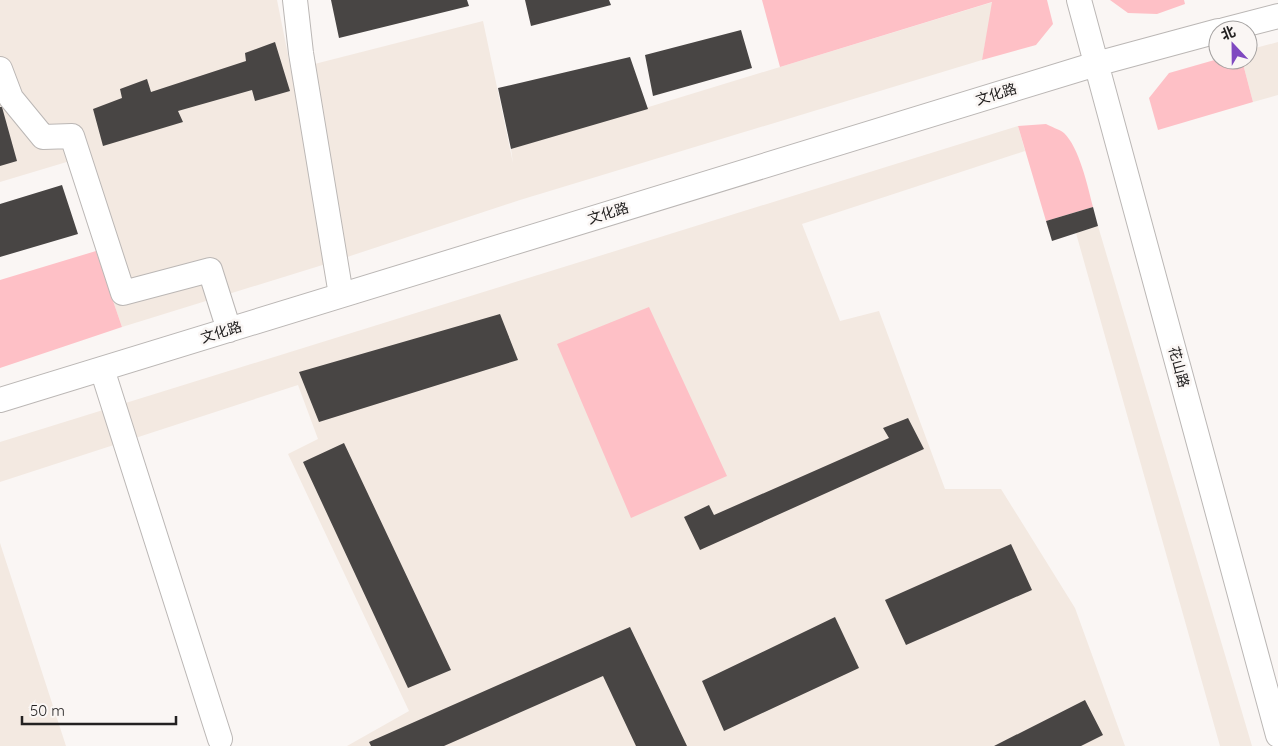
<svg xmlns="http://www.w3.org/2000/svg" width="1278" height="746" font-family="Quicksand,'Noto Sans SC',sans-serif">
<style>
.built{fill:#f3e9e1}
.green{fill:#fec0c6}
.building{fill:#484544}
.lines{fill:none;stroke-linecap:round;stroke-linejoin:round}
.minor-casing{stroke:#bbb7b5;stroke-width:26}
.minor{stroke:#fff;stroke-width:24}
.labels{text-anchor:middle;stroke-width:5;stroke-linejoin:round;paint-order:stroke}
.street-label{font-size:14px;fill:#232121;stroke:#faf6f4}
</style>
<rect width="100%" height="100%" fill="#faf6f4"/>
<path class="built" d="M0,0h277l14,70 192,-49 30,142 -2,-14 482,-147 -11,58 -462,140 -191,63 -207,64 -26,-76 -26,-90 -70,21z
M1278,42v53l-25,7 -11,-42h6v-10z
M1018,126l7,25 -223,73 38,97 39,-10 66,178h56l74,119 50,138h-778l62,-35 -121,-257 30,-15 -20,-54 -298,97v-40z
M1098,226l154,520h-32l-144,-513z
M0,543l66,203h-66z"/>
<path class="green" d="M762,0h285l6,24 -17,21 -54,15 10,-58 -212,65z
M1110,0h74l1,4 -28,10 -29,-1z
M1218,59l24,1 11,42 -95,28 -9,-32 20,-25z
M1046,124c5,3 13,5 18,9 15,14 24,54 29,74l-47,14 -28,-95z
M96,251l26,76 -122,41v-88z
M649,307l78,169 -96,42 -74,-174z"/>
<path class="building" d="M331,0h136l2,6 -130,32z
M525,0h84l2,5 -80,21z
M741,30l11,38 -99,28 -8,-41z
M275,42l15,49 -35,10 -3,-11 -74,21 5,11 -80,24 -10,-37 29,-11 -2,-9 27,-10 4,13 95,-31 -1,-8z
M630,57l18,52 -137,40 -13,-61z
M0,107h2l15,54 -17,5z
M62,185l16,49 -78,23v-53z
M1093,207l5,19 -46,15 -6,-20z
M500,314l18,46 -199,62 -20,-50z
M908,418l16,31 -224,101 -16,-33 25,-12 5,10 175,-77 -6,-10z
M344,443l107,227 -43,18 -105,-226z
M1011,544l21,46 -126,55 -21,-45z
M835,617l24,51 -135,63 -22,-50z
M630,627l57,119h-51l-33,-70 -159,70h-73l-2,-4z
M1085,700l18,35 -22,11h-87z"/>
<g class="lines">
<g class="minor-casing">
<path id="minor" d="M295,0l6,53 40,242
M1079,0l199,735
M1224,30l54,-14
M0,69l11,29 32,39 29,-1 51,157 87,-23 19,60
M102,369l118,370
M0,400l1096,-336 122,-33"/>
</g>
<use href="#minor" class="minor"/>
</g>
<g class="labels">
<g class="street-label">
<text transform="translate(996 94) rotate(-17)" y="5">文化路</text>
<text transform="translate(608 213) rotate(-17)" y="5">文化路</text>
<text transform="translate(221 332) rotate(-17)" y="5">文化路</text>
<text transform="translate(1179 367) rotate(75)" y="5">花山路</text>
</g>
</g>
<g transform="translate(1233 45) rotate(338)"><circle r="24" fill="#faf6f4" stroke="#a4a1a0"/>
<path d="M0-4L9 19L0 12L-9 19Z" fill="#7f49c0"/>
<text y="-8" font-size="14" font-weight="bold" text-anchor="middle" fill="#232121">北</text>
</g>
<path d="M22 716v8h154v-8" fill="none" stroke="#232121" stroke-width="2.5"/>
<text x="30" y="716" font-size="15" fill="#232121" stroke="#faf6f4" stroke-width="4" paint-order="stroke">50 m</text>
</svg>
